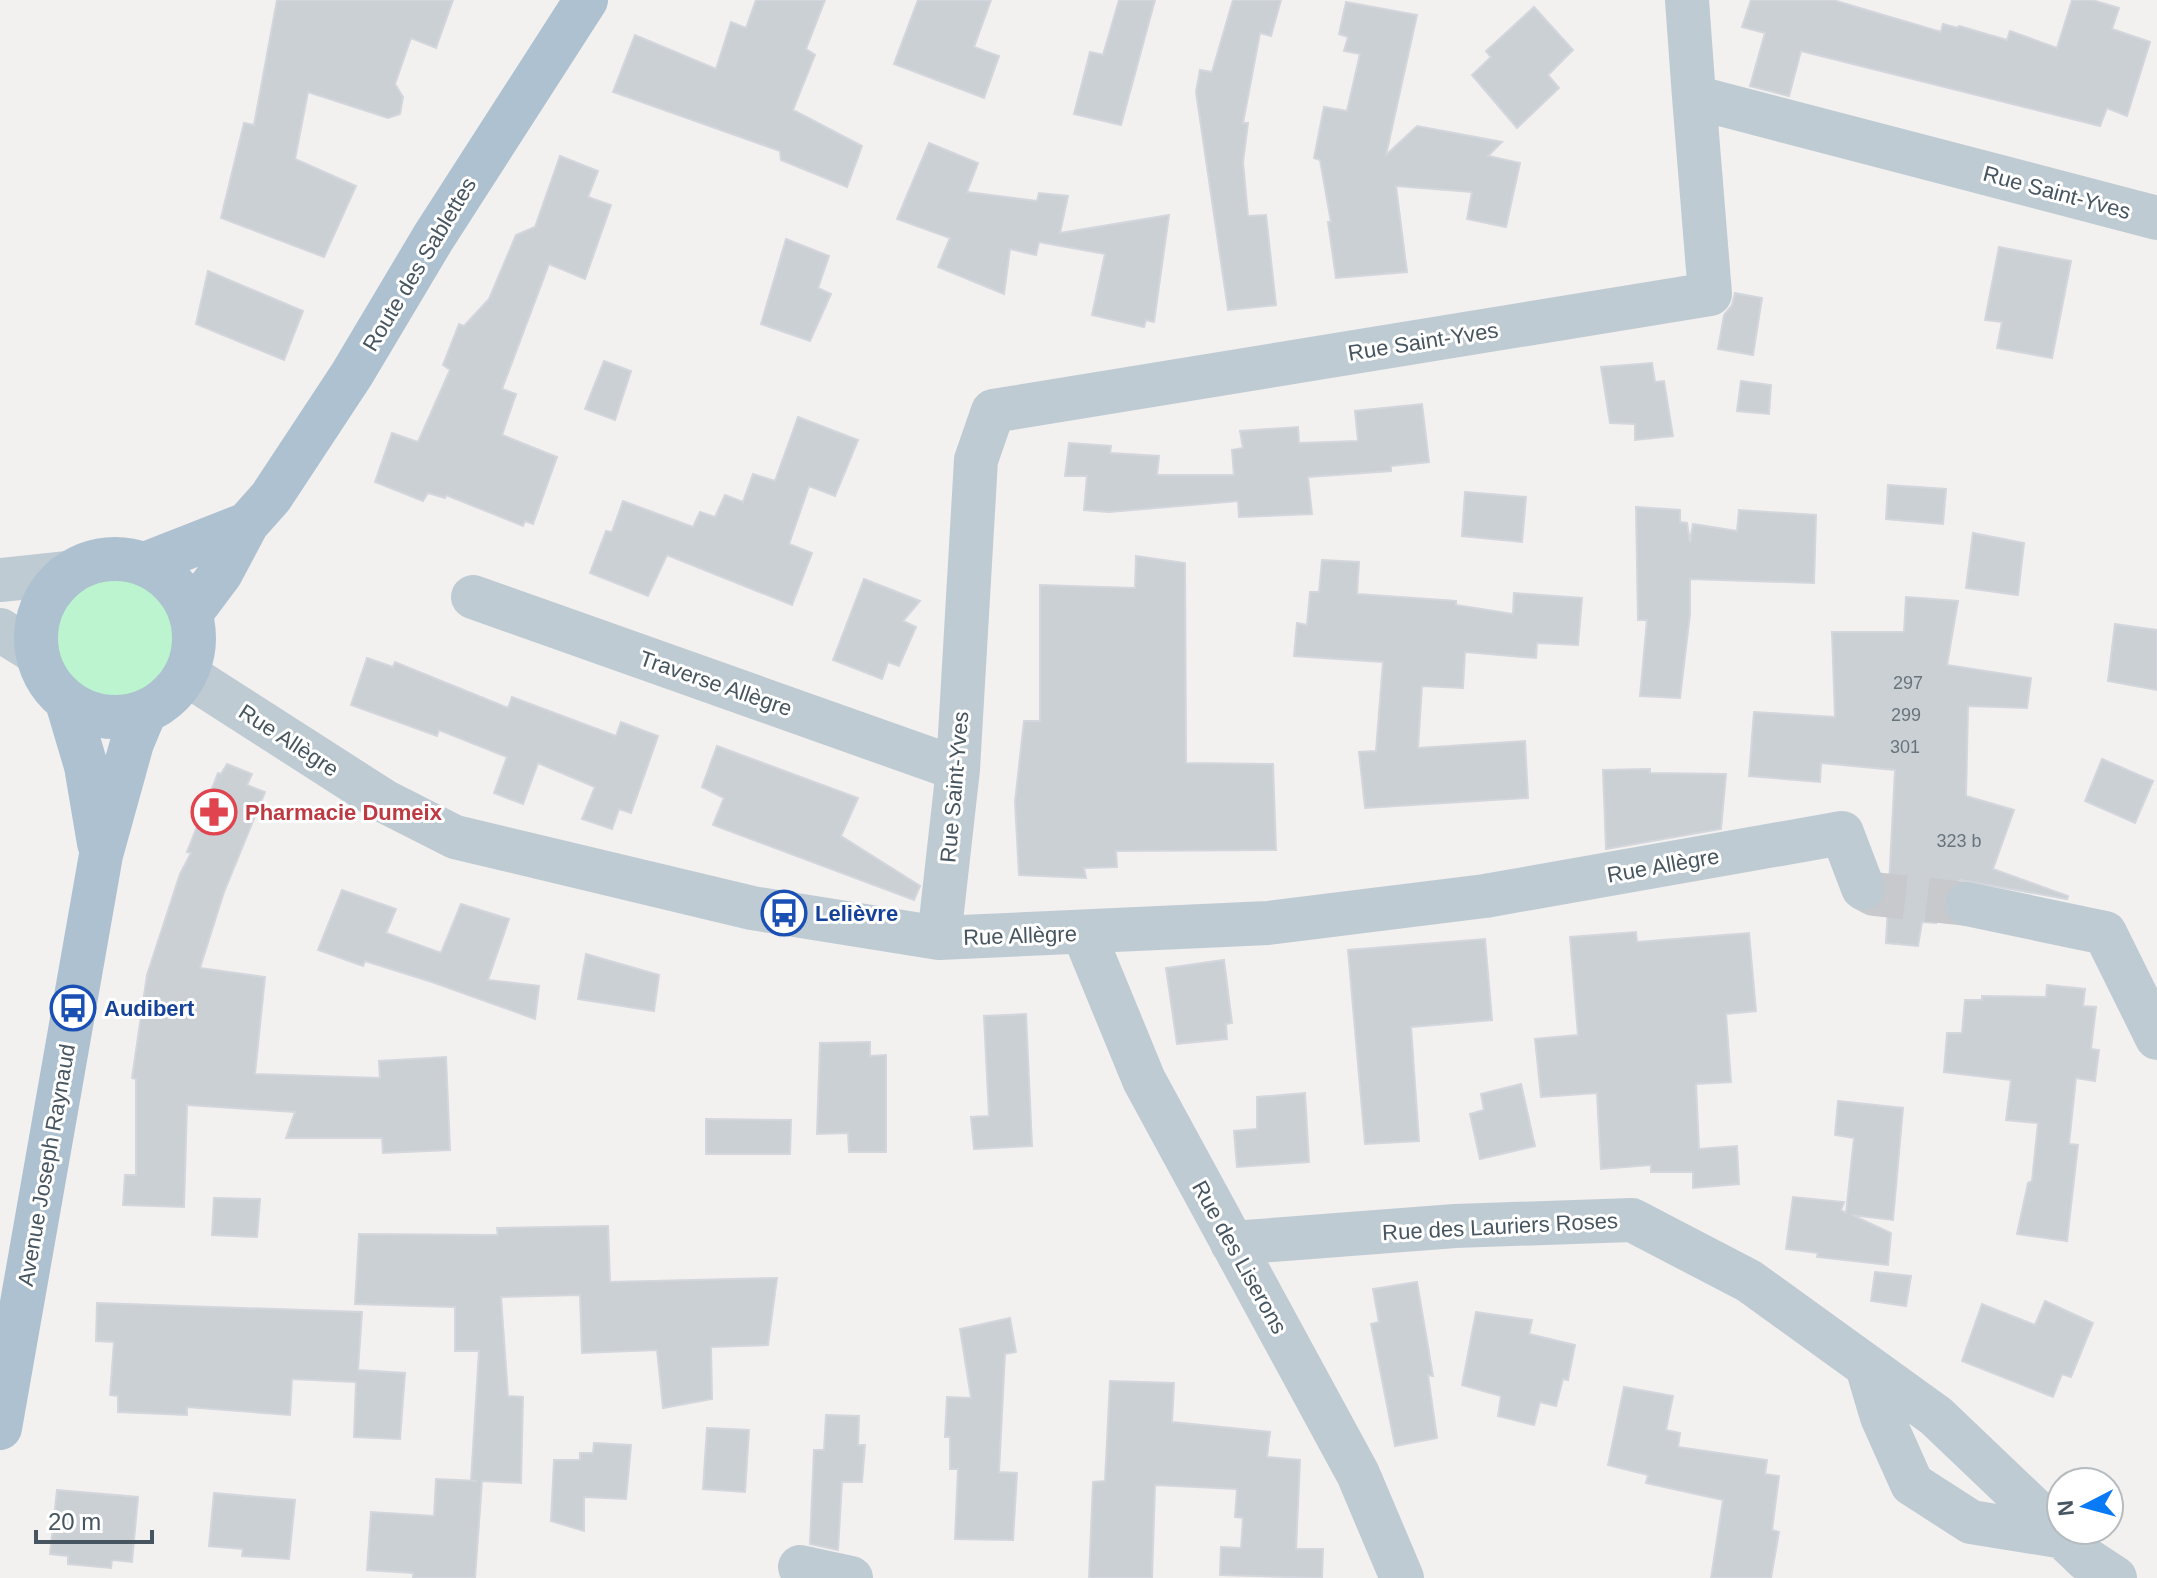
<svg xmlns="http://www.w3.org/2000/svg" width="2157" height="1578" font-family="Helvetica,sans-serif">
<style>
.green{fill:#bbf4ce}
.building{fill:#cbd0d5;stroke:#d3d6dc;stroke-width:2}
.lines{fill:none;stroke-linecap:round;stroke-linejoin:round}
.minor-tunnel{stroke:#c8c9cc;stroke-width:44;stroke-dasharray:44 22;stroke-linecap:butt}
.minor{stroke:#bfcbd3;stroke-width:44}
.major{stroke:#adc1d1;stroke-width:44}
.labels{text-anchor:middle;stroke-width:6;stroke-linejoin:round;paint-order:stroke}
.number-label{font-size:18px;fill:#67747c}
.street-label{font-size:22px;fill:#46555f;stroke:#fff}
.health-label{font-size:22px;font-weight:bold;fill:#be3a42;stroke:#fff;text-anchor:start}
.transit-label{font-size:22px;font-weight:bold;fill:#164399;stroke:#fff;text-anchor:start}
</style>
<rect width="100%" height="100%" fill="#f3f0f0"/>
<path class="green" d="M36 638a79 79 0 1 1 158 0a79 79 0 1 1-158 0Z"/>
<path class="building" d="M277,0h176l-17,48 -25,-10 -16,46 8,13 -3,17 -12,4 -80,-26 -13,67 61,27 -32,71 -103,-39 23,-95 10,2z
M756,0h69l-19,49 9,6 -22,55 69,36 -15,41 -66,-27 -1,-9 -167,-59 22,-57 81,34 15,-47 15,6z
M918,0h73l-17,47 25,9 -15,42 -90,-34z
M1119,0h36l-34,125 -47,-11 16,-62 13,3z
M1233,0h48l-10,36 -11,-3 -17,90h5l-5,39 5,54 18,-1 10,90 -48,5 -32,-218 4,-22 12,2z
M1751,0h82l108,32 2,-8 15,4 1,-2 48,14 3,-9 47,17 15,-48h20l27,8 -7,21 38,13 -23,74 -20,-8 -7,18 -299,-75 -12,45 -39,-10 15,-53 -23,-6z
M1346,2l71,13 -31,140 31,-29 85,16 -14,14 32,7 -14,64 -39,-8 5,-27 -76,-6 11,86 -71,6 -8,-56h3l-11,-62 -6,-2 10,-51 23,4 13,-57 -16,-3 4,-14 -9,-3z
M1534,7l39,43 -25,25 11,13 -42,40 -45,-53 19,-18 -5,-6z
M929,143l49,20 -11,29 70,9 2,-8 29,3 -8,37 109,-18 -15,107 -8,-2 -2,7 -52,-12 13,-61 -66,-12 -3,13 -26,-6 -6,45 -66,-27 12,-29 -53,-19z
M560,156l38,15 -10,26 23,8 -26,74 -36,-15 -47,125 14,5 -14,41 55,22 -24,67 -8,-3 -2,5 -77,-31 -1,3 -17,-5 -5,8 -48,-19 17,-49 26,9 32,-72 -7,-5 16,-41 5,2 25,-27 27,-64 19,-8z
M786,239l43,17 -11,32 13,6 -21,47 -49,-17z
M1999,247l72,14 -19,97 -55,-10 5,-26 -17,-2z
M208,271l95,40 -19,49 -88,-36z
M1735,293l27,5 -9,57 -35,-6 6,-34 8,-10z
M604,361l27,10 -16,49 -30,-11z
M1652,363l3,19 9,-1 9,55 -38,4v-16l-25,-1 -9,-56z
M1741,381l30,4 -2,29 -32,-3z
M1422,404l7,58 -38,4v5l-83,6 4,37 -73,3 -1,-16 -129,11 -25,-2 3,-34h-22l4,-33 42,3 -1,7 49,3 -2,19h77l-2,-25 11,-2 -3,-17 58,-4 1,16 59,-2 -3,-30z
M798,417l60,23 -23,56 -26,-10 -20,58 23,9 -20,52 -125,-50 -19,41 -58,-23 16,-42 6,1 11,-31 70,26 7,-15 15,5 10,-22 18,7 10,-28 22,7z
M1888,485l58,4 -3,35 -57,-5z
M1465,492l61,5 -4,45 -60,-6z
M1636,507l44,3v12l7,1 3,19 3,-18 44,7 2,-21 77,5 -2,68 -124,-4v35l-10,84 -40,-2 7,-76h-9z
M1973,533l51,10 -6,52 -52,-7z
M1136,556l49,7 1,200 87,1 3,86 -160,1 1,16 -33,1 2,10 -67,-3 -4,-73 9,-81h16v-136l95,3z
M1322,560l37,2 -2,32 99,7v4l57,9 1,-21 68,5 -4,47 -41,-2 -1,15 -71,-6 -2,36 -41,-2 -4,62 107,-7 3,57 -163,10 -6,-56 17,-1 7,-89 -89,-6 3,-33 10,2 3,-33h9z
M864,579l56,22 -17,20 13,6 -17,39 -11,-4 -6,17 -49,-19z
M1906,597l52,4 -11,64 84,13 -4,30 -59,-2 -2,90 48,14 -21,59 75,27 -1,3 -107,-19 -11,7 -6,10h-5l-2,26 -14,-1 -4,24 -32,-3 9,-173 -74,-7 -1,19 -71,-6 5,-64 81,5 -3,-85h72z
M2115,624l42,6v60l-49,-9z
M367,658l26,9 2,-5 113,46 4,-11 104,39 5,-14 37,14 -27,77 -12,-4 -7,20 -30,-10 13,-32 -57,-24 -15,41 -29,-11 13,-36 -68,-27 -2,6 -86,-31z
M717,746l141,52 -17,38 79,50 -6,14 -201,-75 11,-27 -22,-11z
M2102,759l51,22 -18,42 -50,-22z
M227,764l25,10 -5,11 18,7 -41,100 -24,76 65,9 -10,97 125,4 -1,-17 67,-4 4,93 -67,3 -1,-15h-96l9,-26 -108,-7 -3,102 -61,-2 2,-30h11v-96l-4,-1 15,-103 33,-101 11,-21 -4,-1 31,-79 3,1z
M1650,769v4l76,1 -5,55 -115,20 -3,-79z
M342,890l54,19 -10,24 55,20 20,-49 48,15 -21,61 51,6 -4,33 -103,-37 -67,-21 -2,5 -45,-16z
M1636,932l1,10 112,-9 7,78 -30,3 5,68 -35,2 3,65 38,-3 2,38 -46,4v-16h-42v-7l-50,4 -4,-76 -56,4 -6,-58 43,-4 -8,-98z
M1485,939l7,81 -81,7 8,114 -54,3 -17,-194z
M586,954l73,21 -5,36 -76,-12z
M1224,960l8,63 -6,1 1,15 -50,5 -11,-76z
M2047,985l38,4 -2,17 13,1 -5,42 8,1 -4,31 -19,-3 -7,66 9,1 -11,96 -50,-7 11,-51 4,-2 6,-58 -32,-3 5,-40 -67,-8 3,-39h15l3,-33h17v-4l64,1z
M1026,1014l6,132 -58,3 -3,-32 18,-1 -5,-100z
M870,1042v14l16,-1v97h-37l-1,-19 -31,1 3,-91z
M1521,1084l14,62 -55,13 -10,-45 14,-4 -3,-16z
M1305,1093l4,69 -72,5 -3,-36 23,-2v-32z
M1838,1101l65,7 -10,112 -41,-5 39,18 -3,32 -71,-8 1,-4 -32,-4 7,-52 51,5 -3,8 5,3 8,-75 -19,-3z
M706,1119l85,1 -1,34h-84z
M214,1198l46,1 -3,38 -45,-2z
M608,1226l2,56 167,-4 -9,67 -57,2 1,52 -49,9 -6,-58 -75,3 -2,-58 -79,2 7,99 15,1 -2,86 -39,-2 -7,97h-62v-5l-46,-3 4,-58 63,4 2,-37 41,2h-6l8,-130h-24v-44l-100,-3 4,-70 139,1 -1,-7z
M1875,1272l36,4 -5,30 -35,-5z
M1417,1282l16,94 -5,-1 9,63 -42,8 -24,-122 8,-2 -6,-33z
M2045,1301l48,22 -22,54 -9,-3 -9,23 -91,-36 20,-57 53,21z
M97,1303l265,9 -4,58 47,3 -5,66 -46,-2 2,-55 -64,-3 -2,36 -103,-8v8l-69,-3v-16l-8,-1 4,-53 -18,-1z
M1476,1312l56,8 -3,14 46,11 -7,35 -5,-1 -7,27 -16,-4 -6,23 -36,-9 3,-20 -39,-11z
M1010,1318l6,34 -11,2 -6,118 18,1 -4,67 -58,-1 3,-70h-8v-32h-5l2,-40 24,1 -11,-69z
M1110,1381l64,2 -2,39 98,10 -3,25 33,3 -4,89h27l-1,29 -102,-3 1,-28 20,1 2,-30 -8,-1 2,-28 -82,-4 -3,93h-63l4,-96 12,-1z
M1624,1387l49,9 -7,34 14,3 -2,14 89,13 -2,14 14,2 -7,54 7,2 -8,46h-60l12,-78 -77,-17 2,-8 -40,-10z
M826,1415l33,1 -1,29h7l-3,37h-20l-4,68 -28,-6 4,-94h10z
M707,1428l42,2 -4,62 -42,-3z
M594,1443l37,2 -5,54 -42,-2v34l-33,-10 3,-61h26v-7h13z
M57,1490l81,7 -6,65 -20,-2 -1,8 -43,-4v-8l-18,-2z
M214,1493l81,7 -6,59 -47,-3 1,-7 -34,-3z"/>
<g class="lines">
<path class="minor-tunnel" d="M1863,888l11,6 93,10"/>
<path class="minor" d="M1687,0l7,97
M0,580l68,-7
M473,597l485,172
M0,630l37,23
M186,674l198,127 71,36 297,71 187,30 329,-15 217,-27 357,-63 21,55
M1967,904l138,29 52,105
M1084,934l60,146 214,394 44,104
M939,938l19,-169 18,-309 17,-49 717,-117 -16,-197 463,121
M1232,1243l223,-17 177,-6 117,61 187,135 150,143 29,19
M1868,1370l14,47 30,67 59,38 93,15
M800,1567l51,11"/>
<path class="major" d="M36 638a79 79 0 1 1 158 0a79 79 0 1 1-158 0Z
M145,564l102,-40
M191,613l30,-40 26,-49 24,-27 81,-123 81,-136 153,-238
M67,702l19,64 13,77
M0,1428l101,-573 31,-112 13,-31"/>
</g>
<defs>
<g id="pharmacy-ring" transform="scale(2.3)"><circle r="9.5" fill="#fff" stroke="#e0444e" stroke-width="1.5"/><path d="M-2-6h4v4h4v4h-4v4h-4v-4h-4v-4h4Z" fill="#e0444e"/></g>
<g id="bus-ring" transform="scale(2.3)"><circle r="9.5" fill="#fff" stroke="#1a4fb4" stroke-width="1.5"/><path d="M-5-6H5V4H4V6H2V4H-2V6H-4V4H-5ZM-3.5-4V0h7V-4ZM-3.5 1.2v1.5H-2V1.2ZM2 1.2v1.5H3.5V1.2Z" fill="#1a4fb4"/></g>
</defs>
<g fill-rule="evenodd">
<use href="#pharmacy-ring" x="214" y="812"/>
<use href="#bus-ring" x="784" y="913"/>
<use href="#bus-ring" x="73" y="1008"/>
</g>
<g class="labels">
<g class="number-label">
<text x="1908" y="689">297</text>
<text x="1906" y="721">299</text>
<text x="1905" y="753">301</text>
<text x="1959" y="847">323 b</text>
</g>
<g class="street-label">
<text transform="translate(2057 192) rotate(15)" y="8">Rue Saint-Yves</text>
<text transform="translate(419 264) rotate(-59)" y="8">Route des Sablettes</text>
<text transform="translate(1423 341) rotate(-9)" y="8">Rue Saint-Yves</text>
<text transform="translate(716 683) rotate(19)" y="8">Traverse Allègre</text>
<text transform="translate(289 740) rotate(33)" y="8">Rue Allègre</text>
<text transform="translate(954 787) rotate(-85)" y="8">Rue Saint-Yves</text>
<text transform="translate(1663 865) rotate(-10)" y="8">Rue Allègre</text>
<text transform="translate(1020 935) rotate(-2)" y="8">Rue Allègre</text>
<text transform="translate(46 1165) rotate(-80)" y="8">Avenue Joseph Raynaud</text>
<text transform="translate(1500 1226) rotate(-3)" y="8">Rue des Lauriers Roses</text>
<text transform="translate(1240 1257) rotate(61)" y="8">Rue des Liserons</text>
</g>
<g class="health-label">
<text x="245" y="820">Pharmacie Dumeix</text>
</g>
<g class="transit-label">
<text x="815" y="921">Lelièvre</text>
<text x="104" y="1016">Audibert</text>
</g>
</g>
<g transform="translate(2085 1506) rotate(264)"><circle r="38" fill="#ffffff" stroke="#b5bbbf" stroke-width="2"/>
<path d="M0-6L14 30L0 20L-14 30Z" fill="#087af5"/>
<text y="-12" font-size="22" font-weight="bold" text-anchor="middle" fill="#46555f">N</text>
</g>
<path d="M36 1530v12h116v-12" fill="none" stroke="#46555f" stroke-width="4"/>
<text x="48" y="1530" font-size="24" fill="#46555f" stroke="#ffffff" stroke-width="6" paint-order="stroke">20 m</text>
</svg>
